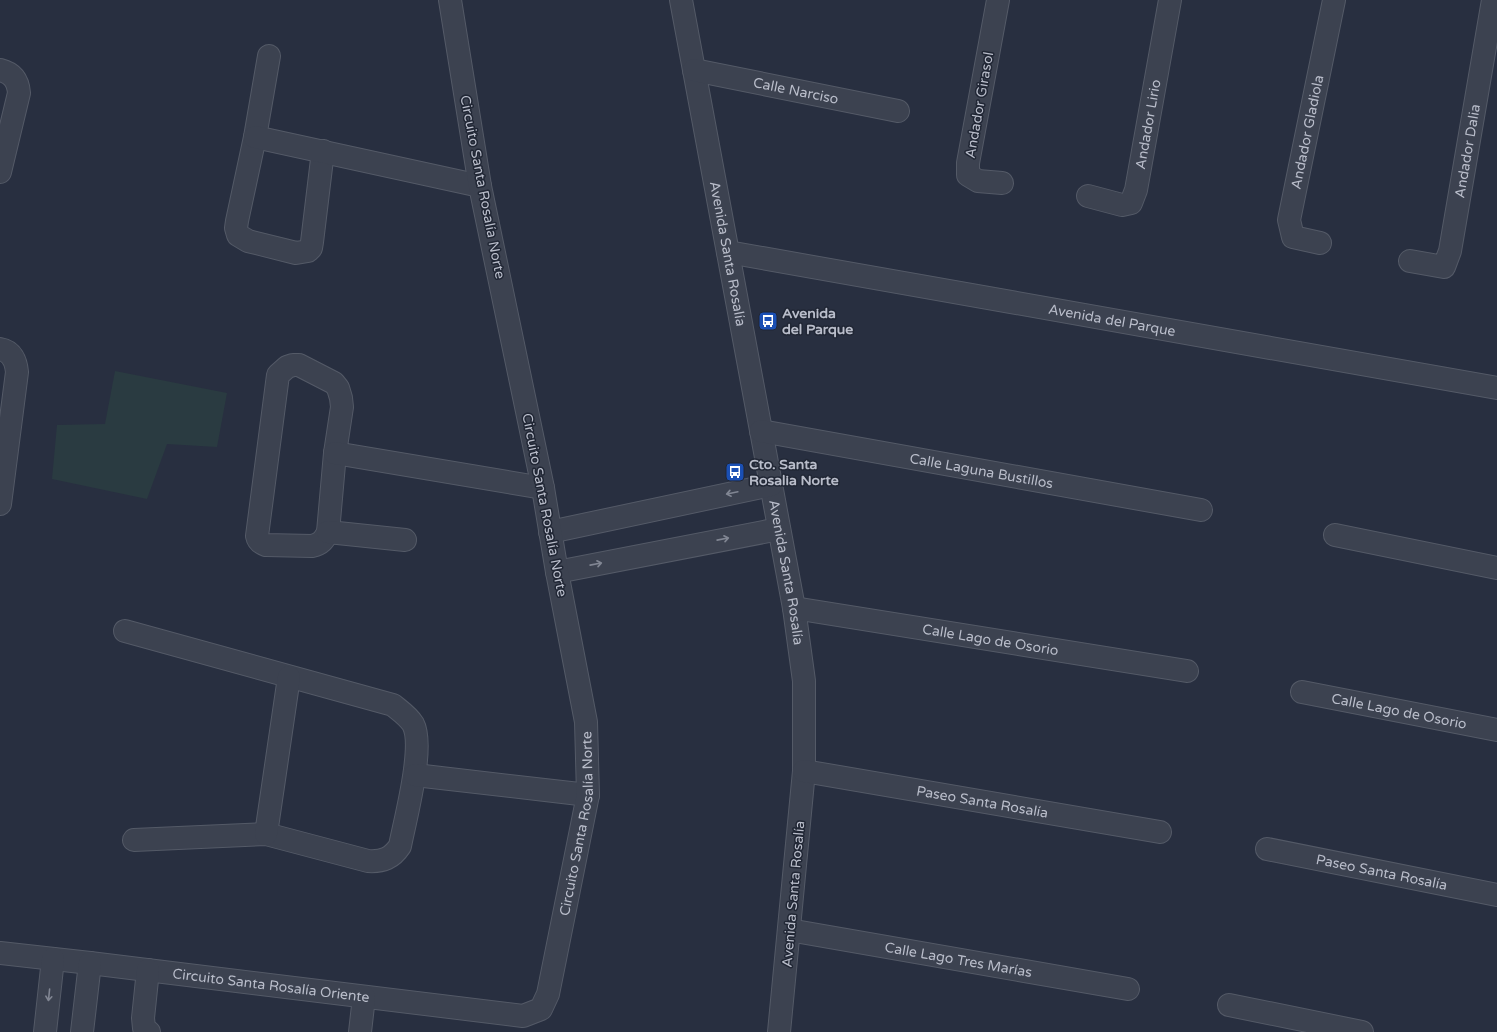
<svg xmlns="http://www.w3.org/2000/svg" width="1497" height="1032" font-family="'Varela Round',sans-serif">
<style>
.green{fill:#2a3b41}
.lines{fill:none;stroke-linecap:round;stroke-linejoin:round}
.minor-casing{stroke:#545a67;stroke-width:24}
.minor{stroke:#3c4250;stroke-width:22}
.oneway{stroke:#818693}
.labels{text-anchor:middle;stroke-width:3;stroke-linejoin:round;paint-order:stroke}
.street-label{font-size:14px;fill:#b9bdca;stroke:#212735}
.poi-label{font-size:14px;font-weight:bold;fill:#b9bdca;stroke:#212735;text-anchor:start}
</style>
<rect width="100%" height="100%" fill="#282f40"/>
<path class="green" d="M115,371l112,22 -10,54 -50,-3 -20,55 -95,-20 5,-54 48,-1z"/>
<g class="lines">
<g class="minor-casing">
<g id="minor">
<path id="s1" d="M681,0l113,608 10,73v90l-25,261"/>
<path d="M998,0l-30,163v12l10,6 24,2"/>
<path d="M269,56l-14,81 -18,84 -1,7 2,7 10,6 48,12 12,-2 3,-3 1,-6 11,-91"/>
<path d="M0,70c12,3 18,10 19,23l-19,79"/>
<path id="s2" d="M694,70l204,41"/>
<path d="M255,137l225,49"/>
<path id="s3" d="M1088,196l34,9 9,-2 5,-13 34,-190"/>
<path id="s4" d="M1320,243l-27,-6 -4,-17 45,-220"/>
<path id="s5" d="M728,252l769,136"/>
<path id="s6" d="M1410,261l34,6 6,-16 43,-251"/>
<path d="M0,349c12,2 16,12 17,23l-17,132"/>
<path d="M293,365h6l35,18 4,5 3,10 1,9 -7,46 -7,79c-4,8 -7,12 -16,14l-46,-1c-6,-2 -8,-4 -9,-9l21,-161 9,-8z"/>
<path id="s7" d="M761,431l440,79"/>
<path d="M335,453l208,35"/>
<path d="M328,532l77,8"/>
<path d="M550,532l221,-47"/>
<path d="M1335,535l162,33"/>
<path d="M557,572l222,-43"/>
<path id="s8" d="M794,608l393,63"/>
<path d="M125,631l268,74c6,5 15,11 20,19 12,22 -8,96 -13,122 -8,12 -17,16 -32,15l-102,-27 -132,6"/>
<path id="s9" d="M1302,692l195,38"/>
<path id="s10" d="M804,771l356,61"/>
<path d="M415,775l173,20"/>
<path d="M266,834l23,-157"/>
<path id="s11" d="M1267,849l230,46"/>
<path id="s12" d="M789,930l339,59"/>
<path id="s13" d="M0,953l90,10 433,53 18,-7 7,-15 40,-199 -2,-73 -29,-150 -14,-84 -63,-302 -30,-186"/>
<path d="M148,970l-5,48 1,10 5,4"/>
<path d="M1229,1005l133,27"/>
<path d="M45,1032l8,-73"/>
<path d="M82,1032l8,-69"/>
<path d="M360,1032l4,-35"/>
</g>
</g>
<use href="#minor" class="minor"/>
</g>
<defs><path id="oneway-shaft" d="M-6 0H5M1.5-3L5.5 0L1.5 3" fill="none" stroke-width="1.6" stroke-linecap="round" stroke-linejoin="round"/></defs>
<g class="oneway">
<use href="#oneway-shaft" transform="translate(732 493) rotate(168)"/>
<use href="#oneway-shaft" transform="translate(723 539) rotate(-11)"/>
<use href="#oneway-shaft" transform="translate(596 564) rotate(-11)"/>
<use href="#oneway-shaft" transform="translate(49 995) rotate(96)"/>
</g>
<defs>
<g id="bus-square" transform="scale(1)"><rect x="-9" y="-9" width="18" height="18" rx="4" fill="#1a4fb4" stroke="#212735"/><path d="M-5-6H5V4H4V6H2V4H-2V6H-4V4H-5ZM-3.5-4V0h7V-4ZM-3.5 1.2v1.5H-2V1.2ZM2 1.2v1.5H3.5V1.2Z" fill="#fff"/></g>
</defs>
<g fill-rule="evenodd">
<use href="#bus-square" x="768" y="321"/>
<use href="#bus-square" x="735" y="472"/>
</g>
<g class="labels">
<g class="street-label">
<text dy="5" stroke="none"><textPath href="#s2" startOffset="104">Calle Narciso</textPath></text>
<text transform="translate(979 105) rotate(-80)" y="5">Andador Girasol</text>
<text dy="5" stroke="none"><textPath href="#s3" startOffset="125">Andador Lirio</textPath></text>
<text dy="5" stroke="none"><textPath href="#s4" startOffset="135">Andador Gladiola</textPath></text>
<text dy="5" stroke="none"><textPath href="#s6" startOffset="153">Andador Dalia</textPath></text>
<text transform="translate(483 187) rotate(79)" y="5">Circuito Santa Rosalía Norte</text>
<text dy="5" stroke="none"><textPath href="#s1" startOffset="258">Avenida Santa Rosalía</textPath></text>
<text dy="5" stroke="none"><textPath href="#s5" startOffset="390">Avenida del Parque</textPath></text>
<text dy="5" stroke="none"><textPath href="#s7" startOffset="224">Calle Laguna Bustillos</textPath></text>
<text transform="translate(545 505) rotate(79)" y="5">Circuito Santa Rosalía Norte</text>
<text dy="5" stroke="none"><textPath href="#s1" startOffset="582">Avenida Santa Rosalía</textPath></text>
<text dy="5" stroke="none"><textPath href="#s8" startOffset="199">Calle Lago de Osorio</textPath></text>
<text dy="5" stroke="none"><textPath href="#s9" startOffset="99">Calle Lago de Osorio</textPath></text>
<text dy="5" stroke="none"><textPath href="#s10" startOffset="181">Paseo Santa Rosalía</textPath></text>
<text dy="5" stroke="none"><textPath href="#s13" startOffset="736">Circuito Santa Rosalía Norte</textPath></text>
<text dy="5" stroke="none"><textPath href="#s11" startOffset="117">Paseo Santa Rosalía</textPath></text>
<text transform="translate(793 894) rotate(-85)" y="5">Avenida Santa Rosalía</text>
<text dy="5" stroke="none"><textPath href="#s12" startOffset="172">Calle Lago Tres Marías</textPath></text>
<text dy="5" stroke="none"><textPath href="#s13" startOffset="273">Circuito Santa Rosalía Oriente</textPath></text>
</g>
<g class="poi-label">
<text x="782" y="318">Avenida<tspan x="782" dy="16">del Parque</tspan></text>
<text x="749" y="469">Cto. Santa<tspan x="749" dy="16">Rosalia Norte</tspan></text>
</g>
</g>
</svg>
